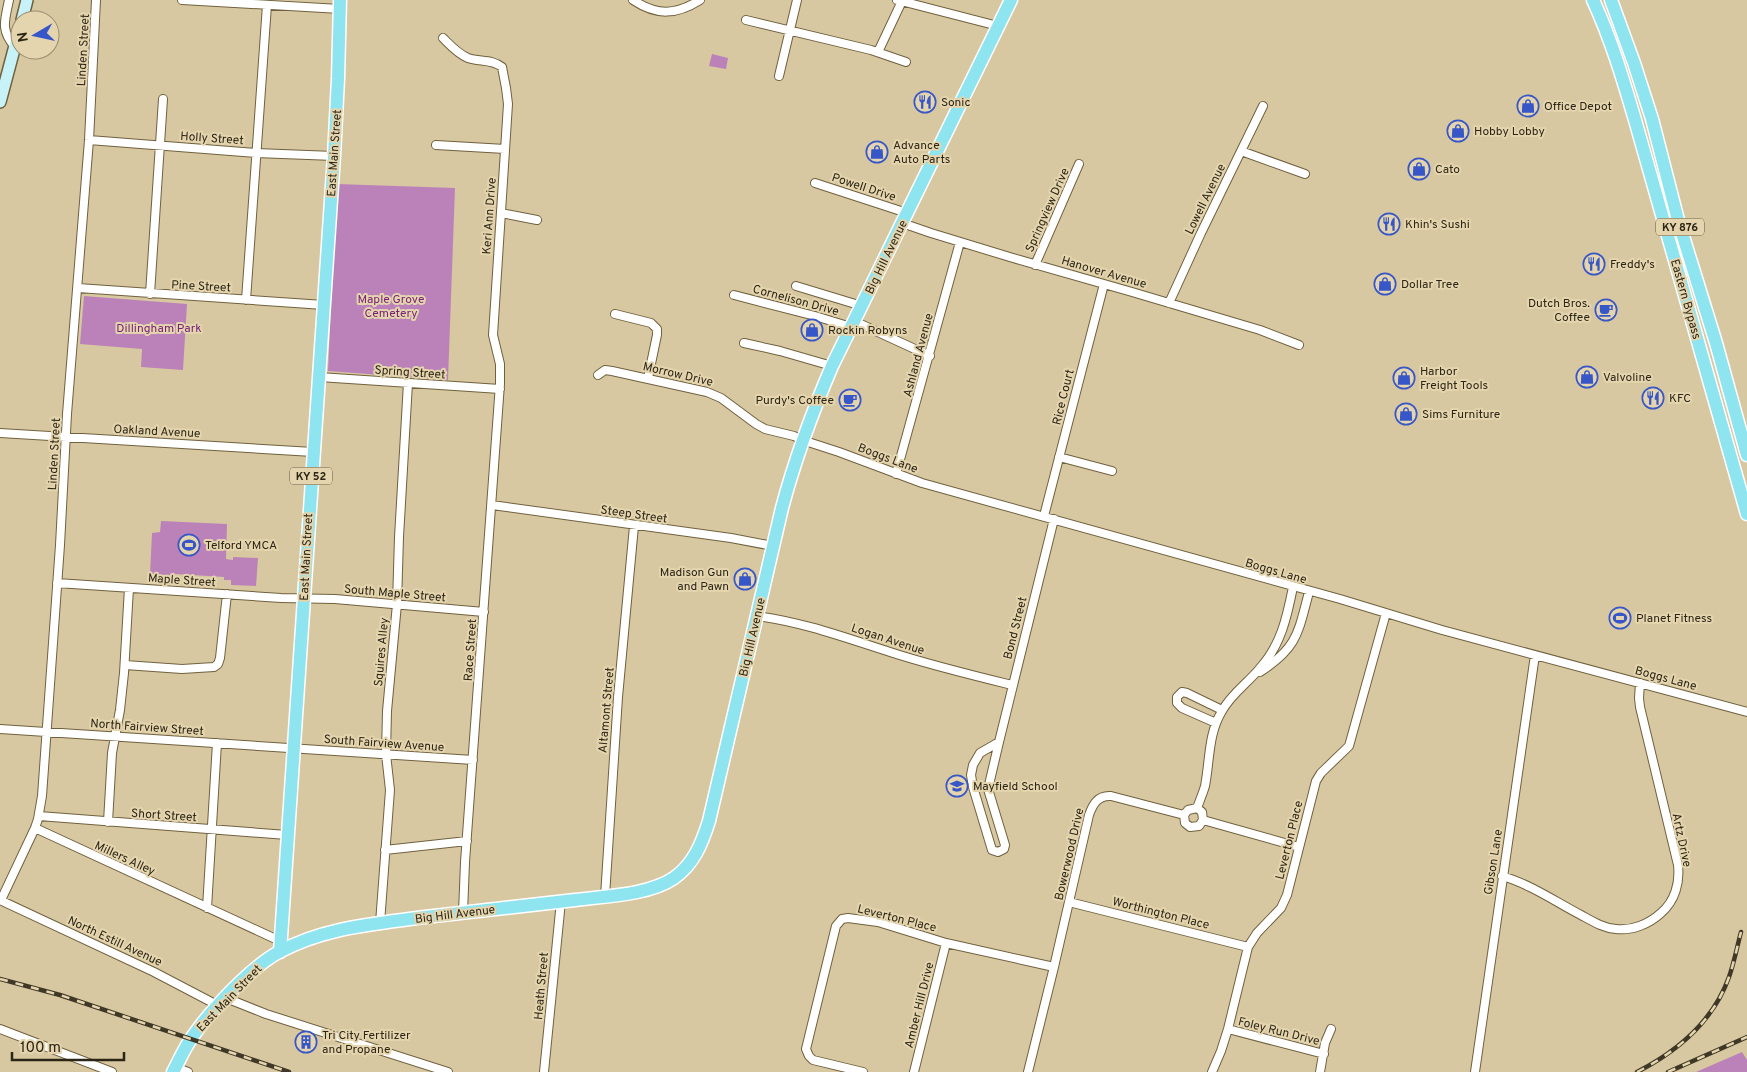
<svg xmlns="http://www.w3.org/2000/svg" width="1747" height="1072" font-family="Overpass,sans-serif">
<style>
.green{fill:#bb82ba}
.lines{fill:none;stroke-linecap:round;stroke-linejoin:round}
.street-casing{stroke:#70613e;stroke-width:10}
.secondary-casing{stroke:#70613e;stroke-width:14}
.primary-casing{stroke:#fff;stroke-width:15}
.street{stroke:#fff;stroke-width:8}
.secondary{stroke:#c7f2f7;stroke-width:11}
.primary{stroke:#8ee4ef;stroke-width:12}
.rail-casing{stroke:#3f3826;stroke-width:4.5}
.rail{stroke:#e5d5ae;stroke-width:2.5;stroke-dasharray:8;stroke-linecap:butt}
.labels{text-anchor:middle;stroke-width:4;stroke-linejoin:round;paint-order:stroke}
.shield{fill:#e5d5ae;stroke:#635a44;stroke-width:1}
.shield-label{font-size:11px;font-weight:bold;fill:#2b2516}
.street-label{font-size:12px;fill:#2b2516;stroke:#e5d5ae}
.poi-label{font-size:12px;fill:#2b2516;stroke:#e5d5ae;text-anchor:start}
.park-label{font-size:12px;fill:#772178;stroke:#e5d5ae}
</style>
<rect width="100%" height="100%" fill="#d8c8a1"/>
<path class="green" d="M712,54l16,4 -2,11 -17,-3z
M337,184l118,4 -7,192 -120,-9z
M84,296l103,8 -4,66 -42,-3 1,-18 -62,-5z
M161,521l66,3 -1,35 7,1v-3l25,1 -2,28 -25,-1v-5h-7v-3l-49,-3 -1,2 -24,-2 2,-41 8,-1z
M1742,1052l5,8v12h-51z"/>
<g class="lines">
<g class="street-casing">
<path id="street" d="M9,0c-4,20 -9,30 6,47
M182,0l158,9
M633,0c24,16 43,15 67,0
M897,0l101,26
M746,20l125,30 35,12
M443,38c7,7 15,16 25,20 11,4 24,1 34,9l4,21 2,16 -15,231 7,29v20l-35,478 -2,51
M878,52l24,-51
M779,76l18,-76
M89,140l167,13 78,3
M436,145l69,4
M1241,151l64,23
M815,183l92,30
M501,213l36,7
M902,223l29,10 82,25 119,34 128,38 39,15
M1035,265l44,-101
M796,286l66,20
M78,288l246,17
M150,294l13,-195
M734,295l81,21 36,11
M246,300l21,-295
M1169,303l32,-70 62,-127
M615,314l36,9 6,6v6l-9,43
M854,321l76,35
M744,343l36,8 52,15
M598,375l7,-5 7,1 95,21 14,6 35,26 9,5 29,7 8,4 37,12 83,31 418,116 102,31 305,82
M319,377l181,12
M0,433l313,19
M1059,457l53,14
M896,474l64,-232
M492,505l239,33 42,8
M1044,516l60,-232
M57,583l224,15 54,1 149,13
M757,616c46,6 89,22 133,36 40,13 81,23 122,33
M125,665l57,4 32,-2 4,-3 2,-6 7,-64
M1260,672c38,-25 38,-39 49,-80
M1216,723l-34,-15 -5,-5v-6l5,-5 5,1 35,17
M0,729l473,31
M999,742l-11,47 17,56 -1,4 -6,3 -6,-2 -19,-63 -2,-12 2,-10 7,-12z
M999,742l55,-223
M1197,808c3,-8 6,-15 8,-22 5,-26 3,-52 17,-75 9,-17 26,-28 38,-43 21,-23 27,-51 33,-81
M1184,815l1,8 5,4 9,-1 4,-6
M1184,815l4,-5 9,-2 5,4 1,8
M39,816l248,19
M1203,820l96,27
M108,822l4,-69 8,-43 4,-37 5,-85
M35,828l245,113
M385,850l82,-9
M1502,876c28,8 54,26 79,39 11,6 22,13 35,14 16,2 33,-5 45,-16 14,-12 19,-30 17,-48l-38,-158 -1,-9 1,-15
M605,896l13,-199 16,-171
M0,900l154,72 65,34
M1,900l34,-72 3,-9 4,-23 18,-251 7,-131 22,-274 7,-140
M1069,902l179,45
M207,908l10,-165
M380,923l10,-133 -4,-36 1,-43 10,-107 2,-67 9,-154
M226,998l40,16 182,58
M0,1029l112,43
M1228,1029l96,25
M175,1067l13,5
M544,1072l17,-171
M863,1072l-50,-12 -4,-4 -3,-7 30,-123 6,-7 6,-1 30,4 68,21 108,24
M914,1072l32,-129
M1028,1072l26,-105 35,-152c4,-11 9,-20 22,-19l73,19
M1212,1072l9,-21 7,-22 20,-82 9,-14 24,-25 6,-13 29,-114 5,-8 28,-27 37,-133
M1320,1072l5,-29 6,-14
M1475,1072l60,-417"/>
</g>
<g class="secondary-casing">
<path id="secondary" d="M22,20l5,-20
M0,102l20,-75"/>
</g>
<g class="primary-casing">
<path id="primary" d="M1593,0c18,39 30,79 42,120l112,394
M1611,0l23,63 18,56 26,101 38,123 31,112
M280,952l54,-796 4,-77 2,-79
M173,1072c6,-11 11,-23 18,-33 18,-27 60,-72 88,-87 46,-25 96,-28 146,-35 50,-6 100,-11 150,-17 31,-4 74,-5 99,-22 20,-14 28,-35 35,-57l73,-313c13,-49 30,-95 50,-142l179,-366"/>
</g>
<use href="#street" class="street"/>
<use href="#secondary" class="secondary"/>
<use href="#primary" class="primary"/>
<g class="rail-casing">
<path id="rail" d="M0,979l60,16 229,77
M1637,1072c41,-21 76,-50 92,-95 5,-14 8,-30 12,-45
M1668,1072l79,-35"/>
</g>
<use href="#rail" class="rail"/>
</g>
<defs>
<g id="restaurant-ring" transform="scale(1.125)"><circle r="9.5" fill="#e5d5ae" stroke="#3756c8" stroke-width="1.5"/><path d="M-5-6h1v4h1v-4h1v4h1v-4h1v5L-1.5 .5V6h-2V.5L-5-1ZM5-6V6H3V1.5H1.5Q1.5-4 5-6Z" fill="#3756c8"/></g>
<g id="shop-ring" transform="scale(1.125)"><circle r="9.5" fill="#e5d5ae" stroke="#3756c8" stroke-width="1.5"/><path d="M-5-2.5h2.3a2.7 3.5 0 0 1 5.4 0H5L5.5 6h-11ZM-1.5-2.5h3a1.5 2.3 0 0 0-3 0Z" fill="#3756c8"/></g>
<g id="cafe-ring" transform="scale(1.125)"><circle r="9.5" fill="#e5d5ae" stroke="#3756c8" stroke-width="1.5"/><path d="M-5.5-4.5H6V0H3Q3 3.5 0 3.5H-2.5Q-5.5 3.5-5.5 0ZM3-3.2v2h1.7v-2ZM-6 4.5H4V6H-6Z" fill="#3756c8"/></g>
<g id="stadium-ring" transform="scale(1.125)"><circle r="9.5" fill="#e5d5ae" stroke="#3756c8" stroke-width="1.5"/><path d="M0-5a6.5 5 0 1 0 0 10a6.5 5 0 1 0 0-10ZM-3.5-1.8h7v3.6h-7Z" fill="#3756c8"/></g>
<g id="school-ring" transform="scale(1.125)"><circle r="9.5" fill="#e5d5ae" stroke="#3756c8" stroke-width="1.5"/><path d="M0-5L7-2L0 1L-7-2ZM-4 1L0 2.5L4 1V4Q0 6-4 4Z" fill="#3756c8"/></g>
<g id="building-ring" transform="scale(1.125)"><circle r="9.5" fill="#e5d5ae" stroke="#3756c8" stroke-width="1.5"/><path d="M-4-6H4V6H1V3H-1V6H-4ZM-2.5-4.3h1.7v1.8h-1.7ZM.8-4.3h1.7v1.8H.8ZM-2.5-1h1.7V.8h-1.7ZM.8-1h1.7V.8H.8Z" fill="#3756c8"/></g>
</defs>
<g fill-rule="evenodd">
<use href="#restaurant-ring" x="925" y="102"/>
<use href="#shop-ring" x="1528" y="106"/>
<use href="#shop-ring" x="1458" y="131"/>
<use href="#shop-ring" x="877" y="152"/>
<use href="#shop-ring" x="1419" y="169"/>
<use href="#restaurant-ring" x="1389" y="224"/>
<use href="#restaurant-ring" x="1594" y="264"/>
<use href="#shop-ring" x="1385" y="284"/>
<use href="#cafe-ring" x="1606" y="310"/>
<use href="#shop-ring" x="812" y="330"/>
<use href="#shop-ring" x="1587" y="377"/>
<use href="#shop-ring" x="1404" y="378"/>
<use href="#restaurant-ring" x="1653" y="398"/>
<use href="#cafe-ring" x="850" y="400"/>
<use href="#shop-ring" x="1406" y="414"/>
<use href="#stadium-ring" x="189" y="545"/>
<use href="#shop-ring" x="745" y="579"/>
<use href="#stadium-ring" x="1620" y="618"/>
<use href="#school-ring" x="957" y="786"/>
<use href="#building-ring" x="306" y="1042"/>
</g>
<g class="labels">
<g class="shield">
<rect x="1656" y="218.5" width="48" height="17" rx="4"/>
<rect x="290" y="467.5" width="42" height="17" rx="4"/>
</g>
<g class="shield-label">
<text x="1680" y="231">KY 876</text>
<text x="311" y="480">KY 52</text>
</g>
<g class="street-label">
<text transform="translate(83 50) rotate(-87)" y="4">Linden Street</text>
<text transform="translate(212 138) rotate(4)" y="4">Holly Street</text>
<text transform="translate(334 153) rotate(-86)" y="4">East Main Street</text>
<text transform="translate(864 187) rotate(18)" y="4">Powell Drive</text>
<text transform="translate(1205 199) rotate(-64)" y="4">Lowell Avenue</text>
<text transform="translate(1047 210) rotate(-66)" y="4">Springview Drive</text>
<text transform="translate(489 216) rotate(-86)" y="4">Keri Ann Drive</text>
<text transform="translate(886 257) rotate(-64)" y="4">Big Hill Avenue</text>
<text transform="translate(1104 272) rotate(16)" y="4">Hanover Avenue</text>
<text transform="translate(201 286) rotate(3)" y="4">Pine Street</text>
<text transform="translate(1686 299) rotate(74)" y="4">Eastern Bypass</text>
<text transform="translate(796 300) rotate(15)" y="4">Cornelison Drive</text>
<text transform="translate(918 355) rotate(-75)" y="4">Ashland Avenue</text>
<text transform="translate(410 372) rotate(4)" y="4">Spring Street</text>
<text transform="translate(678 374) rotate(13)" y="4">Morrow Drive</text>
<text transform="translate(1063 397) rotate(-76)" y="4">Rice Court</text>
<text transform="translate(157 431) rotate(3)" y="4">Oakland Avenue</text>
<text transform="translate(54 454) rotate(-87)" y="4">Linden Street</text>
<text transform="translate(888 458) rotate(21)" y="4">Boggs Lane</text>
<text transform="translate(634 514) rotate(8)" y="4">Steep Street</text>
<text transform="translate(306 557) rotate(-87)" y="4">East Main Street</text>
<text transform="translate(1276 571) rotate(16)" y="4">Boggs Lane</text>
<text transform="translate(182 580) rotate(4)" y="4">Maple Street</text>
<text transform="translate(395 593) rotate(5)" y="4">South Maple Street</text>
<text transform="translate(1015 628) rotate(-76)" y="4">Bond Street</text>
<text transform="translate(752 637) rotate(-77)" y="4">Big Hill Avenue</text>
<text transform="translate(888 639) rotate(18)" y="4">Logan Avenue</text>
<text transform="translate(470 650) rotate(-86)" y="4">Race Street</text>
<text transform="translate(381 652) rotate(-85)" y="4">Squires Alley</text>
<text transform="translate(1666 678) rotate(15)" y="4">Boggs Lane</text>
<text transform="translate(606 710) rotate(-85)" y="4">Altamont Street</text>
<text transform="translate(147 727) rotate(4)" y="4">North Fairview Street</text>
<text transform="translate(384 743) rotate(4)" y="4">South Fairview Avenue</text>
<text transform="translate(164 815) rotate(4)" y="4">Short Street</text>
<text transform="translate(1289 840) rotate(-76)" y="4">Leverton Place</text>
<text transform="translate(1682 840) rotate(78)" y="4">Artz Drive</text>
<text transform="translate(1069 854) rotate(-77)" y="4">Bowerwood Drive</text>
<text transform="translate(125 858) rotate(25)" y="4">Millers Alley</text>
<text transform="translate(1493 862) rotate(-81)" y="4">Gibson Lane</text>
<text transform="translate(1161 913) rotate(14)" y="4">Worthington Place</text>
<text transform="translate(455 914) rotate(-7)" y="4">Big Hill Avenue</text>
<text transform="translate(897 918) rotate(14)" y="4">Leverton Place</text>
<text transform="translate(115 941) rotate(25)" y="4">North Estill Avenue</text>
<text transform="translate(541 986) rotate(-85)" y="4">Heath Street</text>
<text transform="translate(229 998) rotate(-46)" y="4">East Main Street</text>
<text transform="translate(919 1005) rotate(-76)" y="4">Amber Hill Drive</text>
<text transform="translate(1279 1031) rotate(14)" y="4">Foley Run Drive</text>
</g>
<g class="poi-label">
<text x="941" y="106">Sonic</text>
<text x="1544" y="110">Office Depot</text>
<text x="1474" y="135">Hobby Lobby</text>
<text x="893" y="149">Advance<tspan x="893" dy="14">Auto Parts</tspan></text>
<text x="1435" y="173">Cato</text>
<text x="1405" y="228">Khin's Sushi</text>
<text x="1610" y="268">Freddy's</text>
<text x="1401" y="288">Dollar Tree</text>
<text x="1590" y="307" text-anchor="end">Dutch Bros.<tspan x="1590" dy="14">Coffee</tspan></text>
<text x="828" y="334">Rockin Robyns</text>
<text x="1420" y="375">Harbor<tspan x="1420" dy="14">Freight Tools</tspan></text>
<text x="1603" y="381">Valvoline</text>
<text x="1669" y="402">KFC</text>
<text x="834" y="404" text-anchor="end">Purdy's Coffee</text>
<text x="1422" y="418">Sims Furniture</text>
<text x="205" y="549">Telford YMCA</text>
<text x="729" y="576" text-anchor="end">Madison Gun<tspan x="729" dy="14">and Pawn</tspan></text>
<text x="1636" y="622">Planet Fitness</text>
<text x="973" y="790">Mayfield School</text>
<text x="322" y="1039">Tri City Fertilizer<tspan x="322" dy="14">and Propane</tspan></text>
</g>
<g class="park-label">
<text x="391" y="303">Maple Grove<tspan x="391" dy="14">Cemetery</tspan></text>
<text x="159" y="332">Dillingham Park</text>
</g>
</g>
<g transform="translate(35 35) rotate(261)"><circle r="24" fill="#e5d5ae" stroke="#9b8f71"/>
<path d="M0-4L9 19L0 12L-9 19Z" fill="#3756c8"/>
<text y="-8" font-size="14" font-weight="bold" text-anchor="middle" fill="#2b2516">N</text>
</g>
<path d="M12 1052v8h112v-8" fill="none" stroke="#2b2516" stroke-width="2.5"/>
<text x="20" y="1052" font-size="15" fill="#2b2516" stroke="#e5d5ae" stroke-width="4" paint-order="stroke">100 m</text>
</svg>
